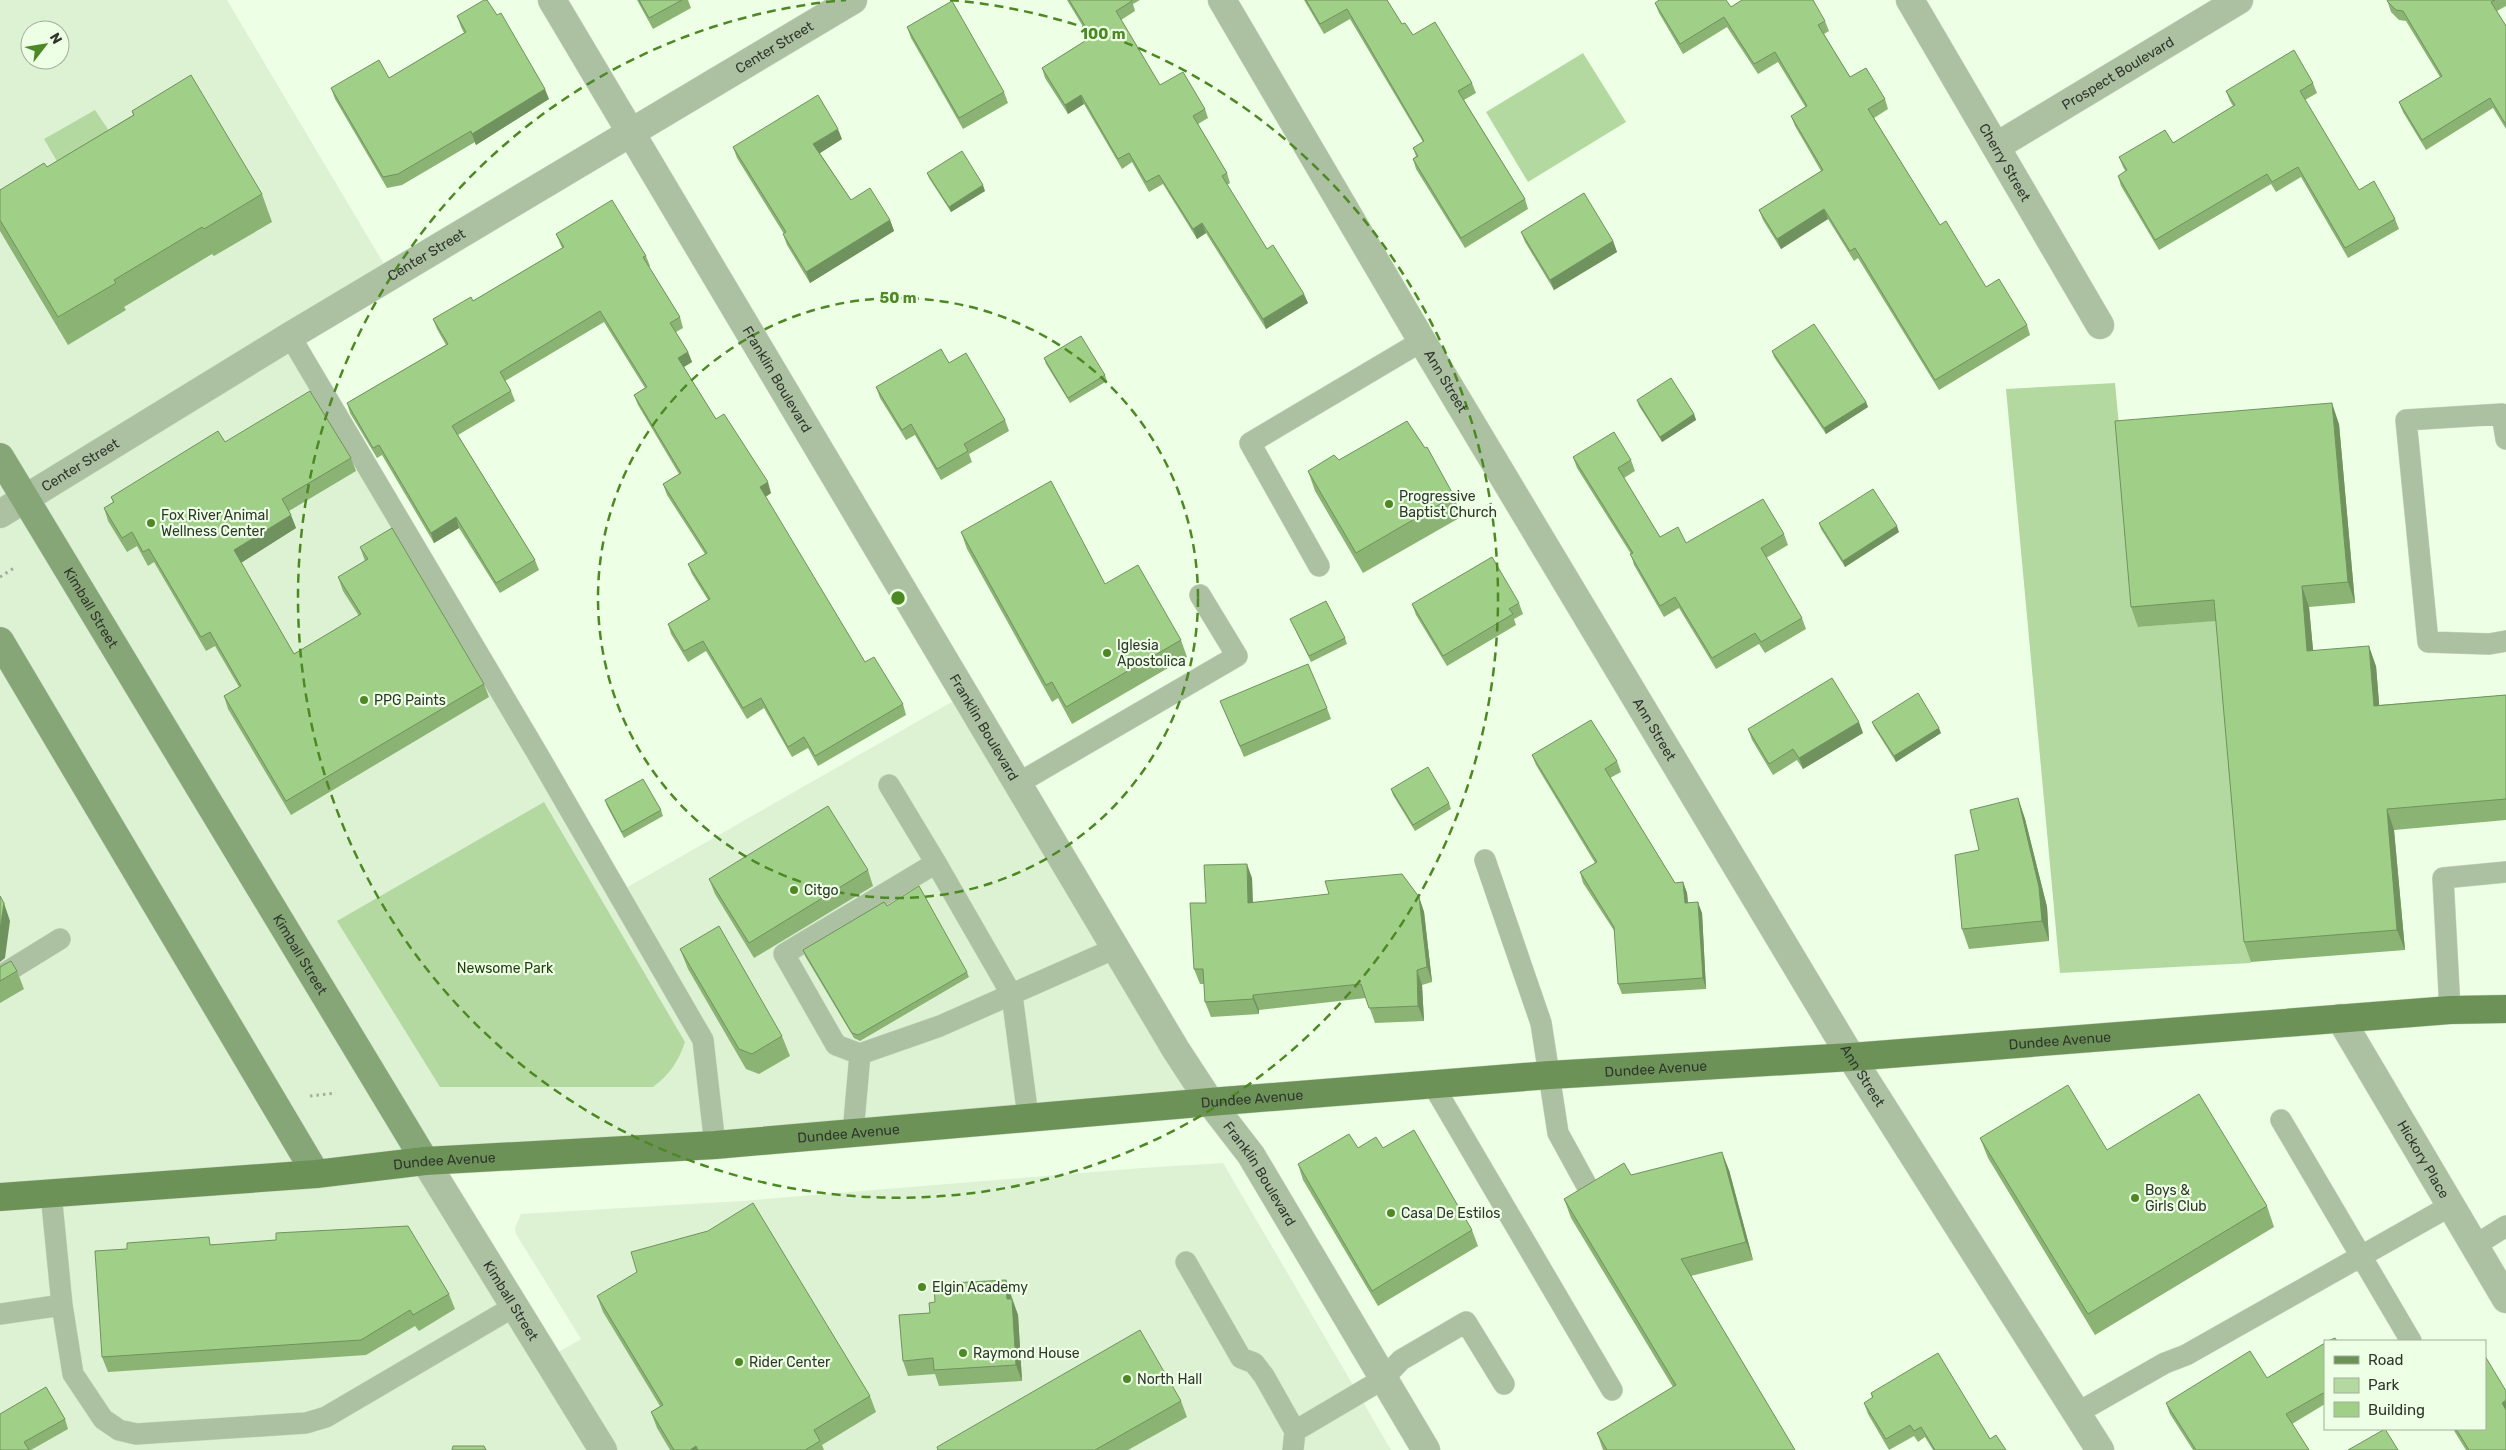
<svg xmlns="http://www.w3.org/2000/svg" width="2506" height="1450" font-family="Rubik,sans-serif">
<style>
.built{fill:#dcf2d3;fill-rule:evenodd}
.green{fill:#b3d9a1}
.lines{fill:none;stroke-linecap:round;stroke-linejoin:round}
.lane-casing{stroke:#cbdbc3;stroke-width:22}
.street-casing{stroke:#cbdbc3;stroke-width:29}
.secondary-casing{stroke:#cbdbc3;stroke-width:29}
.primary-casing{stroke:#cbdbc3;stroke-width:29}
.path{stroke:#a3b09c;stroke-width:3;stroke-dasharray:2.5 4;stroke-linecap:butt}
.lane{stroke:#acc1a2;stroke-width:21}
.street{stroke:#acc1a2;stroke-width:28}
.secondary{stroke:#87a677;stroke-width:28}
.primary{stroke:#6c9258;stroke-width:28}
.wall{fill:#8ab374}
.shaded-wall{fill:#70925e}
.building{fill:#a0d087;stroke:#70925e}
.ring{fill:none;stroke:#4d8825;stroke-width:2.5;stroke-dasharray:9 6}
.poi-dot{fill:#4d8825;stroke:#edffe4;stroke-width:2}
.labels{text-anchor:middle;stroke-width:4.5;stroke-linejoin:round;paint-order:stroke}
.street-label{font-size:14px;fill:#30372d;stroke:#edffe4}
.poi-label{font-size:14px;fill:#30372d;stroke:#edffe4;text-anchor:start}
.park-label{font-size:14px;fill:#1f3d0a;stroke:#edffe4}
.centre{fill:#4d8825;stroke:#edffe4;stroke-width:2.5}
.ring-label{font-size:15px;text-anchor:middle;font-weight:bold;fill:#4d8825;stroke:#edffe4;stroke-width:4.5;stroke-linejoin:round;paint-order:stroke}
</style>
<rect width="100%" height="100%" fill="#edffe4"/>
<path class="built" d="M0,0h227l164,276 -100,60 328,556 345,-197 246,407 -785,59 122,198 34,-20 -65,-105 -1,-6 6,-14 221,-13 400,-33 81,-5 168,287h-1391zM30,30h30v30h-30z"/>
<path class="green" d="M1583,53l43,69 -98,60 -42,-70z
M95,110l19,28 -52,32 -18,-31z
M2115,383l23,244 84,-7 29,343 -191,10 -54,-584z
M544,802l141,240c-7,20 -15,32 -32,45h-213l-103,-166z"/>
<g class="lines">
<g class="lane-casing">
<path id="lane" d="M290,336l247,417 166,287 12,105
M2506,439l-4,-25 -96,6 22,222 61,2 17,-3
M1319,566l-69,-123 172,-102
M1017,784l220,-128 -37,-61
M889,785l47,78
M1485,860l56,163 17,110 29,53
M0,976l60,-37
M2450,1010l-7,-132 63,-6
M860,1054l-24,-9 -52,-91 152,-91 76,132 16,122
M1433,1085l179,305
M2281,1120l130,221
M853,1133l7,-79 80,-28 176,-78
M2474,1246l32,-20
M1186,1262l55,96 13,5 10,13 31,55 -2,19
M62,1305l11,69 30,45 16,11 17,4 170,-11 20,-6 189,-111
M0,1314l62,-9 -11,-112
M2077,1413l88,-50 21,-8 264,-149
M1295,1431l88,-52 18,-19 65,-38 38,62"/>
</g>
<g class="street-casing">
<g id="street">
<path id="s1" d="M552,0l624,1050 34,52 41,53 175,295"/>
<path id="s2" d="M1222,0l200,341 429,716 249,393"/>
<path id="s3" d="M1910,0l190,325"/>
<path id="s4" d="M1997,146l242,-146"/>
<path id="s5" d="M0,514l290,-178 563,-336"/>
<path id="s6" d="M2340,1018l166,281"/>
<path id="s7" d="M425,1161l178,289"/>
</g>
</g>
<g class="secondary-casing">
<g id="secondary">
<path id="s8" d="M0,457l425,704"/>
<path d="M0,641l316,533"/>
</g>
</g>
<g class="primary-casing">
<g id="primary">
<path id="s9" d="M0,1197l316,-23 109,-13 290,-16 495,-43 340,-27 301,-18 599,-47 56,-1"/>
</g>
</g>
<path class="path" d="M0,577l14,-9
M310,1096l26,-3"/>
<use href="#lane" class="lane"/>
<use href="#street" class="street"/>
<use href="#secondary" class="secondary"/>
<use href="#primary" class="primary"/>
</g>
<path class="wall" d="M637,0h51l3,8 -38,21z
M1067,0h73l-7,4 2,7 -14,9 39,65 45,24 3,9 -10,6 29,49 3,10 -3,2 40,64 41,54 -42,26 -60,-96 -9,6 -34,-55 -14,8 -17,-30 -10,7 -38,-65 -16,10 -23,-36 -3,-10 43,-27 -1,-3 4,-3z
M1304,0h83l15,24 11,11 59,48 4,10 -12,7 61,99 3,10 -63,39 -49,-79 -3,-10 3,-3 -3,-8 10,-6 -73,-123 -26,15z
M2387,0h119v6l-9,5 9,15v103l-13,-21 -67,42 -23,-38 -4,-10 41,-25 -34,-56 -7,-1 -8,-8z
M1655,3l76,4 94,14 4,10 -5,3 26,43 35,22 3,10 -14,9 66,107 46,62 41,38 3,10 -91,55 -81,-132 -4,3 -26,-42 -47,30 -18,-29 -4,-10 62,-39 -26,-45 -4,-10 15,-8 -28,-46 -20,12 -31,-47 -44,27 -24,-41z
M457,16l92,83 -73,46 -1,-3 -73,43 -15,3 -52,-89 -4,-11 58,-10 75,-45 -3,-6z
M907,27l97,65 4,11 -45,26 -52,-91z
M2313,83l4,10 -12,7 54,90 36,29 4,10 -51,29 -47,-81 -25,15 -5,-8 -112,66 -38,-64 -3,-10 8,-4 -3,-5 -4,-10 54,-14 60,-37 -3,-5 -4,-10z
M132,111l130,83 10,28 -58,34 -2,-2 -88,53 2,3 -58,35 -68,-114v-41l47,-23 86,-52z
M842,139l-22,14 31,47 39,20 4,11 -84,52 -23,-38 -4,-11h1l-47,-76 -4,-11z
M927,173l58,18 -34,21 -22,-34z
M1521,232l92,9 4,11 -63,38 -29,-48z
M556,234l90,22 4,10 -1,1 31,50 3,11 -7,4 12,20 4,10 -8,5 32,52 55,74 -6,4 100,165 38,42 3,11 -88,51 -10,-18 -16,9 -28,-49 -17,11 -41,-68 -18,11 -17,-28 -3,-10 40,-24 -16,-26 -4,-10 17,-10 -38,-59 -4,-11 16,-10 -41,-69 -4,-10 11,-7 -41,-66 -99,59 6,10 4,10 -57,34 77,125 4,10 -39,23 -41,-65 -25,15 -52,-88 -5,3 -27,-45 -3,-10 99,-58 -9,-16 -4,-10 40,-18 89,-53z
M1772,351l94,51 2,5 -42,27 -52,-77z
M1044,358l61,17 2,6 -37,22 -24,-39z
M949,363l56,57 4,11 -40,23 3,8 -31,18 -26,-45 -9,5 -26,-42 -4,-11z
M1637,400l57,14 2,6 -34,22 -23,-36z
M2339,424l16,179 -46,4 4,43 63,16 3,39 127,-10v125l-112,10 11,120 -154,12 -7,-20 -28,-321 -78,6 -7,-20z
M1573,457l58,3 4,11 -11,7 36,59 26,6 98,-9 4,11 -22,13 36,60 4,11 -41,24 -6,-9 -43,25 -37,-61 -15,9 -30,-52 -3,-11 -54,-86z
M351,458l5,13 -67,40 7,17 -55,35 53,91 65,-38 -16,-25 -5,-14 27,-16 -5,-14 124,137 5,13 -198,118 -63,-106 -4,-13 15,-9 -24,-41 -9,5 -52,-89 -6,4 -11,-20 -10,6 -19,-31 -4,-13 9,-6 -2,-5z
M1339,460l115,36 7,21 -98,56 -48,-82 -7,-20z
M1819,523l80,9 -54,35 -24,-38z
M961,532l144,52 76,56 6,17 -115,67 -14,-26 -6,4 -85,-153z
M1519,603l4,11 -9,5 2,6 -69,41 -31,-51 -4,-11z
M1290,619l55,19 2,6 -36,18z
M1220,701l107,7 4,11 -87,38z
M1872,722l69,11 -45,29 -22,-35z
M1748,729l115,4 -60,36 -6,-9 -24,15 -21,-35z
M1532,755l85,6 4,11 -11,6 65,105 8,-1 4,11 1,10 14,10 4,76 -84,5 -4,-10 -3,-52 -32,-49 -3,-11 15,-9 -59,-98z
M1391,789l58,14 2,6 -36,22 -22,-36z
M2018,798l7,21 22,88 2,34 -80,8 -7,-20 17,-79z
M605,800l56,10 2,6 -39,22 -17,-32z
M868,870l5,16 -119,72 -39,-64 -6,-15z
M1252,878l1,24 166,-5 5,15 8,70 -10,3 2,36 -49,2 -9,-25 -107,12v4l-48,3 -6,-15 -1,-18h-4l-6,-15 12,-66z
M887,906l80,66 2,5 -109,64 -6,-3 -49,-82 -2,-6z
M680,949l102,87 8,20 -31,18 -13,-5 -58,-100z
M0,967l17,4 7,18 -24,14z
M1980,1138l127,12 160,56 7,21 -179,108 -107,-177z
M1383,1148l89,82 6,16 -100,60 -75,-126 -5,-16z
M1729,1170l24,90 -62,16 104,174h-192l-6,-17 76,-46 -102,-169 -7,-19 67,-24z
M212,1244l237,50 6,15 -36,22 -4,-5 -49,29 -258,17 -6,-15z
M1006,1280l12,35 4,66 -83,5 -4,-12 -27,2 -5,-15 27,-48 5,-11z
M597,1296l273,100 6,16 -54,33 2,5h-154l-13,-22 -6,-16 9,-6 -57,-94z
M2325,1343v61l-33,20 17,26h-116l-23,-36 -4,-11 101,-25z
M1871,1393l119,46 16,11h-73l-8,-13 -7,5 -4,-6 -25,14 -21,-36 -4,-11 8,-5z
M1181,1401l6,16 -59,33h-190z
M65,1419l3,10 -37,21h-31z
M2453,1429h32l21,21h-40z"/>
<path class="shaded-wall" d="M545,89l4,10 -73,46 -4,-11z
M1081,95l3,9 -16,10 -3,-9z
M838,129l4,10 -25,16 -4,-11z
M983,185l2,6 -34,21 -2,-5z
M1824,209l4,10 -47,30 -4,-10z
M890,220l4,11 -84,52 -4,-11z
M1202,223l4,10 -9,6 -4,-10z
M1613,241l4,11 -63,38 -4,-10z
M1304,294l4,9 -42,26 -3,-10z
M688,352l4,10 -10,6 -4,-10z
M1866,402l2,5 -42,27 -2,-6z
M2332,403l7,21 16,179 -7,-21z
M1694,414l2,6 -34,22 -2,-5z
M768,482l3,11 -7,5 -4,-11z
M291,515l5,13 -57,36 -5,-14z
M456,517l3,11 -25,15 -3,-10z
M1897,526l2,6 -54,35 -2,-6z
M2302,586l7,21 6,64 -8,-20z
M2369,646l7,20 5,60 -7,-20z
M1859,722l4,11 -60,36 -4,-11z
M1939,728l2,5 -45,29 -2,-6z
M2018,798l7,21 22,88 2,34 -7,-20z
M2387,809l7,21 11,120 -8,-20z
M1247,864l5,14 1,40 -5,-15z
M1683,882l4,11 2,21 -4,-11z
M1419,897l5,15 8,70 -5,-15z
M1698,902l4,11 4,76 -3,-11z
M4,903l6,18 -5,37 -5,4v-32z
M1417,970l5,15 2,36 -6,-15z
M1253,995l6,15v4l-6,-15z
M1722,1152l7,18 24,90 -7,-18z
M1006,1280l5,15 2,20 -6,-16z
M1012,1299l6,16 4,66 -6,-16z
M2506,1400v13l-4,-10z
M696,1446l1,4h-7z"/>
<path class="building" d="M484,0h3l10,15 4,-2 44,76 -73,45 -1,-3 -73,43 -15,3 -52,-89 48,-28 10,18 77,-46 -9,-16z
M639,0h43l-33,18z
M1069,0h62l1,1 -16,10 44,74 23,-13 22,37 -12,7 34,57 -5,3 45,73 6,-4 31,49 -41,25 -61,-96 -9,6 -34,-54 -13,7 -17,-29 -11,6 -37,-64 -16,10 -23,-37 43,-27 -1,-3 6,-4z
M1306,0h81l15,24 3,-1 8,12 22,-13 37,61 -14,8 67,108 -64,39 -48,-79 5,-3 -5,-8 11,-7 -77,-132 -27,15z
M1659,0h67l5,7 11,-7h71l12,21 -7,4 32,52 16,-9 19,31 -17,10 72,116 6,-4 40,66 13,-8 28,46 -92,55 -80,-132 -5,3 -26,-42 -47,30 -18,-29 64,-40 -32,-54 16,-10 -32,-54 -21,12 -30,-47 -44,27 -25,-41z
M2387,0h108l-4,2 15,24v99l-16,-27 -68,42 -23,-38 43,-26 -39,-65 -7,-1 -8,-8z
M952,1l52,91 -45,26 -52,-91z
M2294,50l19,33 -13,8 59,99 15,-9 21,38 -50,29 -47,-81 -26,15 -5,-8 -112,66 -37,-64 9,-6 -8,-13 46,-27 8,13 62,-38 -9,-14z
M191,75l71,119 -58,35 -2,-2 -88,53 2,3 -58,34 -58,-97v-30l44,-27 3,4 87,-52 -2,-4z
M818,95l20,34 -25,15 38,56 19,-12 20,32 -84,52 -23,-38 3,-2 -53,-85z
M962,151l21,34 -34,22 -22,-34z
M1584,193l29,48 -63,39 -29,-48z
M612,200l34,56 -3,1 37,60 -10,6 18,29 -10,6 38,61 8,-5 44,68 -8,5 105,175 9,-5 29,47 -88,52 -11,-19 -16,10 -27,-49 -18,10 -40,-67 -19,10 -16,-27 42,-25 -22,-35 19,-11 -44,-69 18,-11 -47,-78 13,-8 -47,-76 -100,61 11,19 -59,35 83,134 -39,23 -40,-66 -25,16 -52,-88 -6,3 -26,-45 101,-59 -15,-25 38,-22 2,4 91,-54 -8,-13z
M1814,324l52,78 -42,26 -52,-77z
M1081,336l24,39 -37,23 -24,-40z
M941,349l8,14 17,-10 39,67 -41,24 4,7 -31,18 -26,-45 -9,6 -26,-43z
M1671,378l23,36 -34,23 -23,-37z
M310,391l41,67 -69,41 9,16 -57,35 60,104 67,-40 -23,-37 30,-18 -8,-12 32,-19 92,156 -198,117 -62,-105 17,-10 -31,-54 -9,5 -52,-88 -6,3 -11,-20 -10,6 -18,-30 10,-6 -3,-5 107,-66 7,11z
M2332,403l16,179 -46,4 5,65 62,-5 5,60 132,-11v104l-119,10 10,121 -153,12 -30,-342 -83,7 -16,-186z
M1407,421l18,27 2,-1 27,49 -98,57 -48,-82 26,-16 5,5z
M1614,432l17,28 -13,8 42,69 18,-10 8,16 77,-44 21,35 -23,14 41,70 -41,24 -6,-9 -43,25 -37,-61 -15,9 -30,-52 3,-1 -60,-96z
M1051,481l54,103 33,-19 43,75 -115,67 -14,-25 -6,3 -85,-153z
M1873,489l24,37 -54,35 -24,-38z
M1492,557l27,46 -10,6 4,5 -70,42 -31,-52z
M1326,601l19,37 -36,18 -19,-37z
M1308,664l19,44 -87,38 -20,-45z
M1832,678l27,44 -60,36 -6,-9 -24,15 -21,-35z
M1918,693l21,35 -45,28 -22,-34z
M1591,720l26,41 -12,8 70,114 8,-1 2,21 13,-1 5,76 -85,6 -4,-57 -34,-55 17,-10 -65,-107z
M1428,767l21,36 -36,22 -22,-36z
M643,779l18,31 -39,22 -17,-32z
M2018,798l21,89 3,34 -80,8 -7,-74 24,-5 -9,-40z
M828,806l40,64 -119,73 -40,-64z
M1247,864l1,39 81,-9 -4,-13 77,-7 17,23 8,70 -10,3 1,36 -49,2 -8,-24 -108,11v4l-48,3 -2,-33h-9l-4,-66h16l-2,-38z
M919,886l48,86 -109,63 -6,-2 -49,-83 81,-48 3,4z
M0,896l4,7 -4,27z
M719,926l63,110 -30,18 -13,-5 -59,-100z
M11,961l6,10 -17,10v-14z
M2068,1085l39,65 92,-56 68,112 -179,108 -108,-176z
M1414,1130l58,100 -100,61 -74,-127 51,-30 9,14 18,-11 7,11z
M1722,1152l24,90 -65,17 114,191h-188l-10,-17 79,-48 -112,-186 60,-36 7,12z
M753,1203l117,193 -56,34 6,11 -15,9h-107l-2,-4 -6,4h-16l-23,-38 12,-7 -66,-109 40,-24 -6,-20 77,-21z
M408,1226l41,68 -36,21 -3,-5 -49,30 -259,17 -7,-106 32,-2v-6l82,-6 1,8 66,-5v-7z
M1006,1280l1,19h5l4,66 -82,5 -1,-12 -30,3 -4,-46 31,-2 -1,-10 6,-1 -1,-18z
M1140,1330l41,71 -86,49h-157l-1,-3z
M2335,1338l2,3h-9z
M2325,1343v49l-39,22 23,36h-113l-30,-47 84,-52 17,27z
M1938,1353l52,86 6,-4 10,15h-71l-14,-23 -7,4 -4,-6 -24,14 -22,-36 9,-6 -2,-4z
M2485,1356l21,35v9l-4,3 4,7v40h-37l-13,-21h29z
M46,1387l19,32 -41,23 5,8h-29v-36z
M2385,1429l13,21h-50z
M453,1446h31l2,4h-34z"/>
<g class="ring">
<circle cx="898" cy="598" r="300"/>
<path d="M950 0A600 600 0 1 1 846 0"/>
</g>
<g class="poi-dot">
<circle cx="1389" cy="504" r="5"/>
<circle cx="151" cy="523" r="5"/>
<circle cx="1107" cy="653" r="5"/>
<circle cx="364" cy="700" r="5"/>
<circle cx="794" cy="890" r="5"/>
<circle cx="2135" cy="1198" r="5"/>
<circle cx="1391" cy="1213" r="5"/>
<circle cx="922" cy="1287" r="5"/>
<circle cx="963" cy="1353" r="5"/>
<circle cx="739" cy="1362" r="5"/>
<circle cx="1127" cy="1379" r="5"/>
</g>
<g class="labels">
<g class="street-label">
<text dy="5" stroke="none"><textPath href="#s5" startOffset="904">Center Street</textPath></text>
<text dy="5" stroke="none"><textPath href="#s4" startOffset="141">Prospect Boulevard</textPath></text>
<text dy="5" stroke="none"><textPath href="#s3" startOffset="188">Cherry Street</textPath></text>
<text dy="5" stroke="none"><textPath href="#s5" startOffset="499">Center Street</textPath></text>
<text dy="5" stroke="none"><textPath href="#s1" startOffset="441">Franklin Boulevard</textPath></text>
<text dy="5" stroke="none"><textPath href="#s2" startOffset="442">Ann Street</textPath></text>
<text dy="5" stroke="none"><textPath href="#s5" startOffset="94">Center Street</textPath></text>
<text dy="5" stroke="none"><textPath href="#s8" startOffset="176">Kimball Street</textPath></text>
<text dy="5" stroke="none"><textPath href="#s1" startOffset="846">Franklin Boulevard</textPath></text>
<text dy="5" stroke="none"><textPath href="#s2" startOffset="848">Ann Street</textPath></text>
<text dy="5" stroke="none"><textPath href="#s8" startOffset="581">Kimball Street</textPath></text>
<text dy="5" stroke="none"><textPath href="#s9" startOffset="2066">Dundee Avenue</textPath></text>
<text dy="5" stroke="none"><textPath href="#s9" startOffset="1661">Dundee Avenue</textPath></text>
<text dy="5" stroke="none"><textPath href="#s2" startOffset="1252">Ann Street</textPath></text>
<text dy="5" stroke="none"><textPath href="#s9" startOffset="1256">Dundee Avenue</textPath></text>
<text dy="5" stroke="none"><textPath href="#s9" startOffset="851">Dundee Avenue</textPath></text>
<text dy="5" stroke="none"><textPath href="#s6" startOffset="164">Hickory Place</textPath></text>
<text dy="5" stroke="none"><textPath href="#s9" startOffset="446">Dundee Avenue</textPath></text>
<text dy="5" stroke="none"><textPath href="#s1" startOffset="1371">Franklin Boulevard</textPath></text>
<text dy="5" stroke="none"><textPath href="#s7" startOffset="164">Kimball Street</textPath></text>
</g>
<g class="poi-label">
<text x="1399" y="501">Progressive<tspan x="1399" dy="16">Baptist Church</tspan></text>
<text x="161" y="520">Fox River Animal<tspan x="161" dy="16">Wellness Center</tspan></text>
<text x="1117" y="650">Iglesia<tspan x="1117" dy="16">Apostolica</tspan></text>
<text x="374" y="705">PPG Paints</text>
<text x="804" y="895">Citgo</text>
<text x="2145" y="1195">Boys &amp;<tspan x="2145" dy="16">Girls Club</tspan></text>
<text x="1401" y="1218">Casa De Estilos</text>
<text x="932" y="1292">Elgin Academy</text>
<text x="973" y="1358">Raymond House</text>
<text x="749" y="1367">Rider Center</text>
<text x="1137" y="1384">North Hall</text>
</g>
<g class="park-label">
<text x="505" y="973">Newsome Park</text>
</g>
</g>
<circle cx="898" cy="598" r="8" class="centre"/>
<g class="ring-label">
<text x="1103" y="39">100 m</text>
<text x="898" y="303">50 m</text>
</g>
<rect x="2324" y="1340" width="162" height="90" fill="#edffe4" stroke="#a1af9b"/>
<rect x="2334" y="1356" width="25" height="8" fill="#6c9258" stroke="#a1af9b"/>
<text x="2368" y="1365" font-size="15" fill="#30372d">Road</text>
<rect x="2334" y="1378" width="25" height="15" fill="#b3d9a1" stroke="#a1af9b"/>
<text x="2368" y="1390" font-size="15" fill="#30372d">Park</text>
<rect x="2334" y="1402" width="25" height="15" fill="#a0d087" stroke="#a1af9b"/>
<text x="2368" y="1415" font-size="15" fill="#30372d">Building</text>
<g transform="translate(45 45) rotate(59)"><circle r="24" fill="#edffe4" stroke="#a1af9b"/>
<path d="M0-4L9 19L0 12L-9 19Z" fill="#4d8825"/>
<text y="-8" font-size="14" font-weight="bold" text-anchor="middle" fill="#30372d">N</text>
</g>
</svg>
